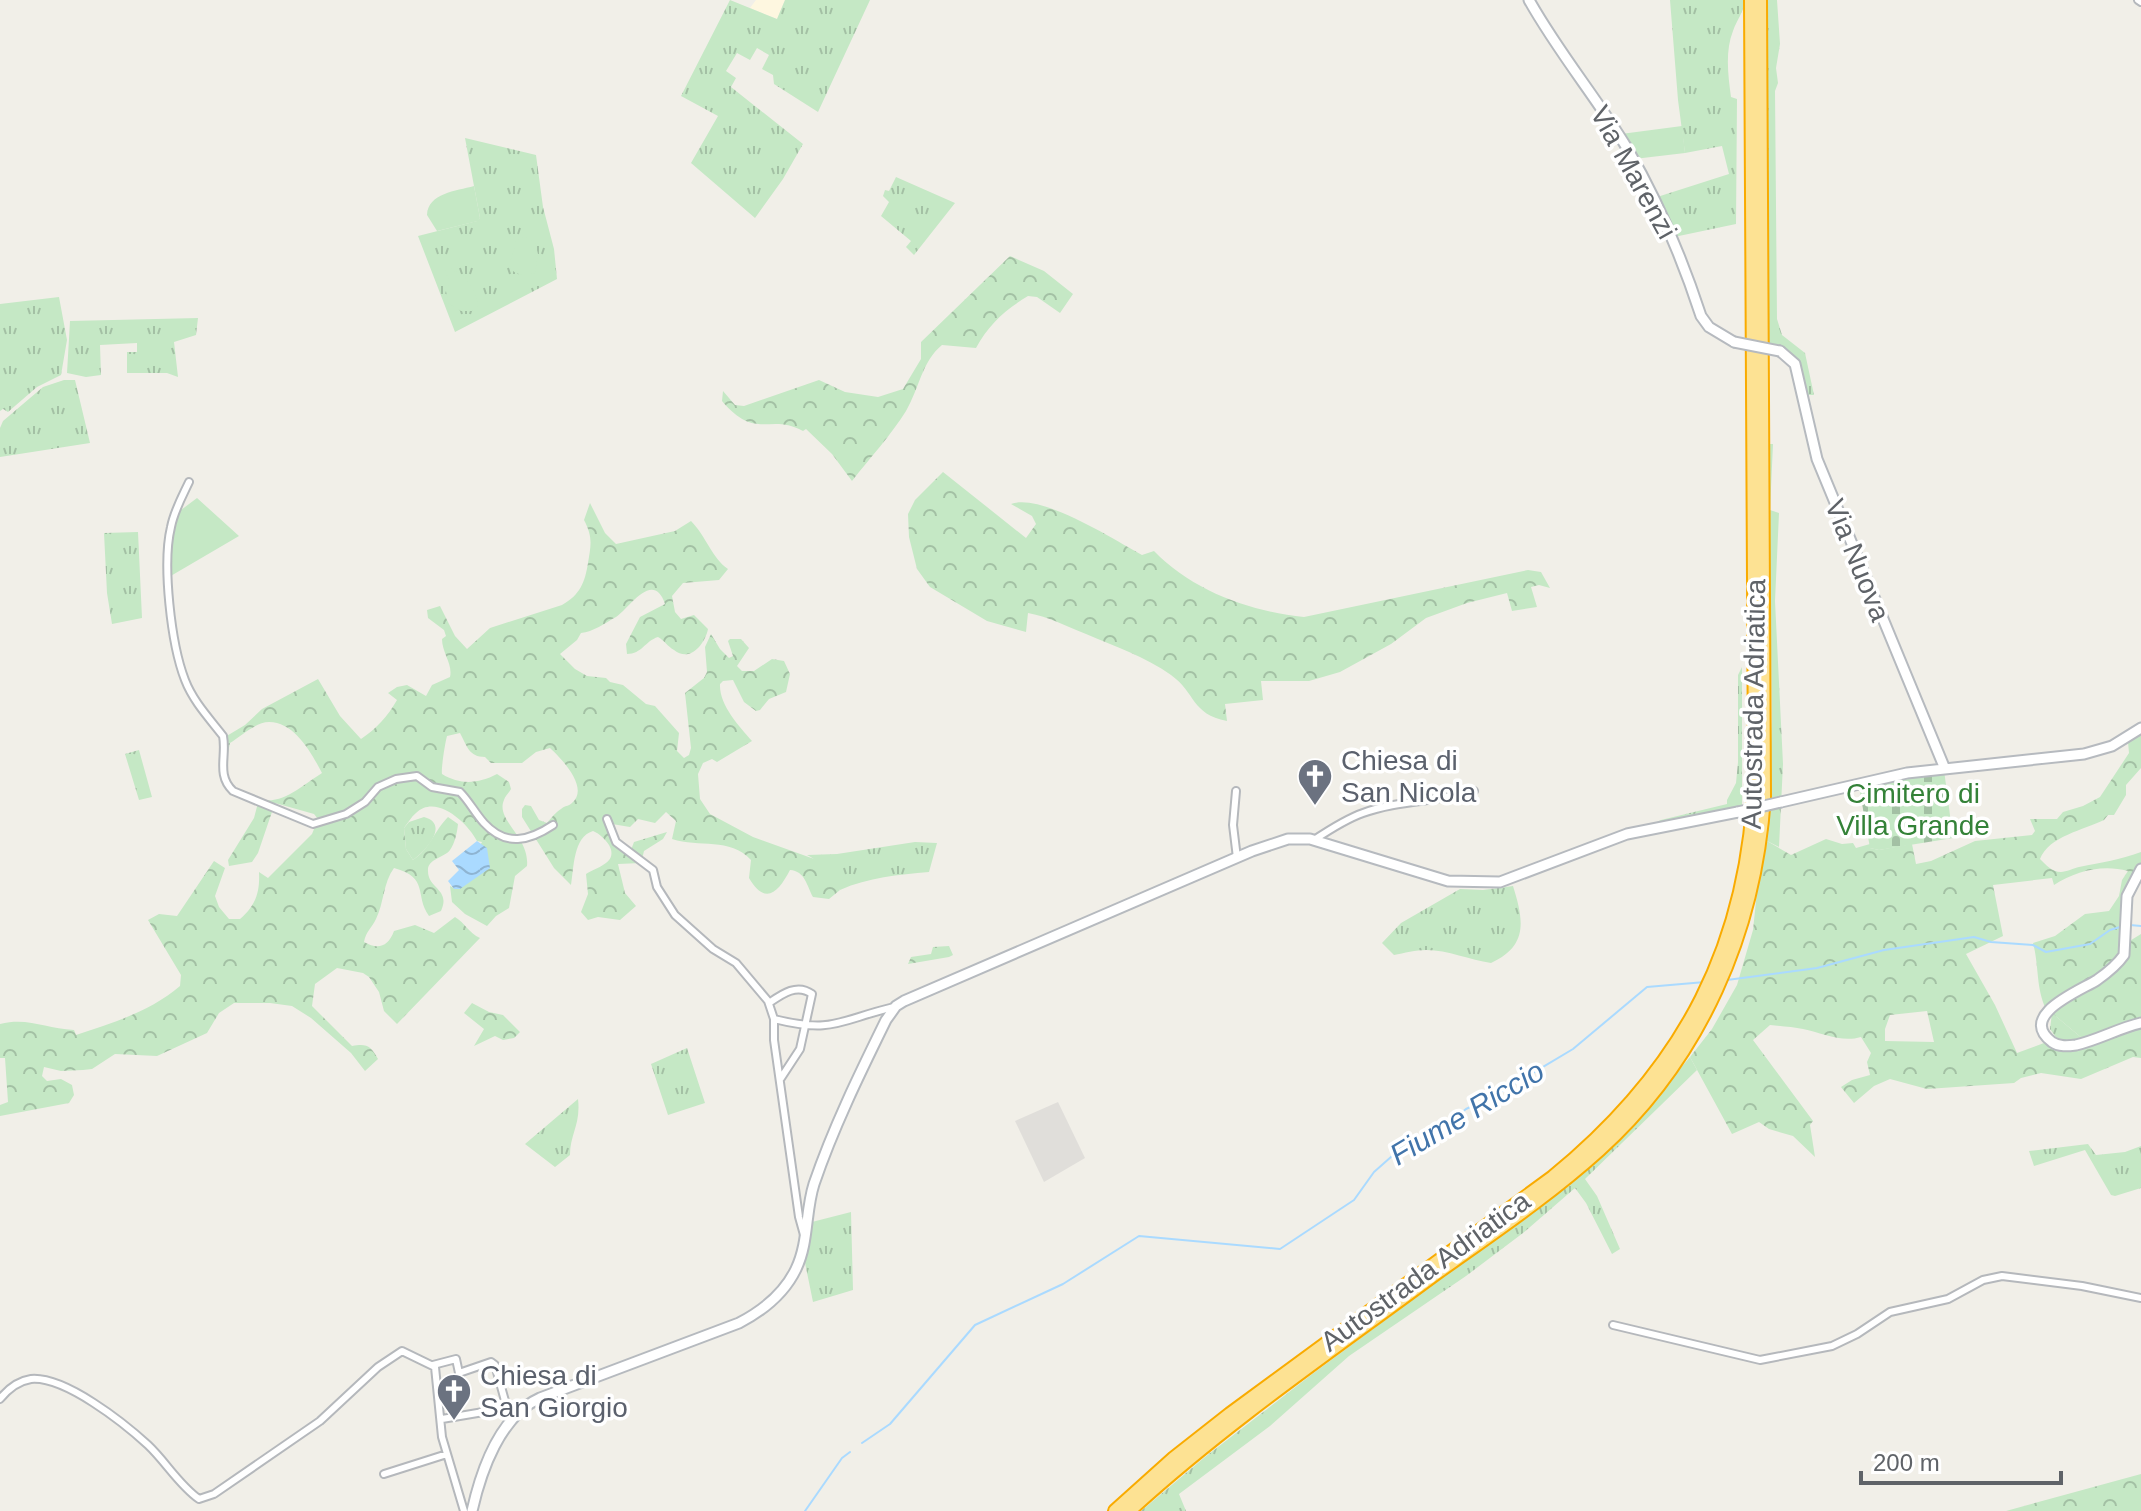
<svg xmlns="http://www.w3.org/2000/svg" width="2141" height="1511" font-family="Helvetica,sans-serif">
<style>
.commercial{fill:#fef7e0}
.industrial{fill:#e0deda}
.grass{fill:url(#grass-tufts)}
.forest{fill:url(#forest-crowns);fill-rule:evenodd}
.cemetery{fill:url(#cemetery-stones)}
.garden{fill:#c5e8c5}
.water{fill:url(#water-waves)}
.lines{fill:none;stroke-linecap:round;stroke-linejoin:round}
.stream{stroke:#aadaff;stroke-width:2}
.street-casing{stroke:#b5b8bc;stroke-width:10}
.secondary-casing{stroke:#b6babf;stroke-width:13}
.highway-casing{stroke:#f9ab00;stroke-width:16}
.street{stroke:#fff;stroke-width:6}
.secondary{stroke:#fff;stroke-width:9}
.highway{stroke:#fde293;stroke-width:12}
.secondary-bridge-casing{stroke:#b6babf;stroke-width:13;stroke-linecap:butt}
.secondary-bridge{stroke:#fff;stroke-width:9}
.labels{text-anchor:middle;stroke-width:7;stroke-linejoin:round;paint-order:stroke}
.street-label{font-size:28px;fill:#5f6368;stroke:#fff}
.worship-label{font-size:28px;fill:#5b616d;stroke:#fff;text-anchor:start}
.park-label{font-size:28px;fill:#348238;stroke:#fff}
.water-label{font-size:30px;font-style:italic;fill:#4174aa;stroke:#fff}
</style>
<defs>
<pattern id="grass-tufts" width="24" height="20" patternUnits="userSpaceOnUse" patternTransform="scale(2)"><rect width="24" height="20" fill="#c5e8c5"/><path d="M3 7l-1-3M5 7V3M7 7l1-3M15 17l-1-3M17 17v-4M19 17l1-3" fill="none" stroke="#a3c0a4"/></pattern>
<pattern id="forest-crowns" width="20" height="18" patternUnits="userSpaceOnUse" patternTransform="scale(2)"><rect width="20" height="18" fill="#c5e8c5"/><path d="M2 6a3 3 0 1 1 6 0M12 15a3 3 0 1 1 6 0" fill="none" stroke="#a3c0a4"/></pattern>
<pattern id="cemetery-stones" width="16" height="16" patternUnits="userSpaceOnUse" patternTransform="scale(2)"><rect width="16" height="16" fill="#c5e8c5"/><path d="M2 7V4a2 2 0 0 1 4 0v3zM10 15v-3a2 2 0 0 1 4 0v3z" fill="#a3c0a4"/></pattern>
<pattern id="water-waves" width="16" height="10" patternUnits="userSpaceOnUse" patternTransform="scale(2)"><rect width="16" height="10" fill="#aadaff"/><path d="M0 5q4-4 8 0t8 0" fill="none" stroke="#8eb4d2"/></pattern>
</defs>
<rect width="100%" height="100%" fill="#f1efe8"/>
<path class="commercial" d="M756,0h29l-8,19 -27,-11z"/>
<path class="industrial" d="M1058,1102l27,56 -41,24 -29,-61z"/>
<path class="grass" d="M730,0l47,19 8,-19h85l-52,112 -44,-28 -1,-9 -11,-6 7,-14 -12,-7 -7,12 -13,-7 -11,18 10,7 -5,9 72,57 -20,35 -28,39 -64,-55 27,-47 -37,-20z
M1670,0h74c0,13 -7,19 -11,31 -8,20 -5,44 -2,66l6,2 -1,125 -62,13 -20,-39 75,-24 -7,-28 -37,7 -7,-53z
M1766,0h11l3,44 -4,24 2,15 -3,8 2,228 5,16 23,18 9,42h-10l-8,-37 -13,-8 -18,-6z
M465,138l71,17 7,52 11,42 3,30 -102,53 -37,-96 59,-15 3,-3z
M896,177l59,26 -41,52 -8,-8 5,-6 -30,-25 8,-14 -6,-6 2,-6 4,1z
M59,297l8,43 -6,35 -24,12 -29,25 -5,-3 -3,2v-107z
M198,318l-2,17 -22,7 4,35 -11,-4h-40v-21h10v-9l-37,2 1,30 -15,2 -19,-4 3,-52z
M64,380h11l15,63 -90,14v-29l3,-7 40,-34z
M1768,444h5l-3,66 9,3 -4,88 8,163 -4,83 -12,-6 5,-122z
M138,532l4,86 -30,6 -5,-31 -3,-60z
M1742,667v140l-100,22 19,-9 66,-16v-4l9,-17 2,-21v-87z
M139,750l13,47 -13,3 -14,-46z
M424,817c26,7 2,34 -11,43l-7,-11 -2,-21 5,-6z
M915,842l22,1 -8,29c-31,3 -60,5 -89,18 -14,-13 -12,-24 -33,-35l30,-1z
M1513,886c11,35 15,60 -22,77 -21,-3 -43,-13 -65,-13 -10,0 -22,3 -32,5l-12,-12 19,-20 59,-34 23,1z
M2052,1013l31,26 -15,3 -10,-2 -8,-11z
M687,1048l18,55 -37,12 -17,-51z
M1690,1057l7,13 -112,109 12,17 23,53 -8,5 -26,-51 -11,-15 -52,45 -57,43 -117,80 -79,70 -91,68 7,17h-45l64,-54 106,-82 272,-202 50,-49z
M578,1099c3,25 -8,35 -8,56l-15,12 -30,-23z
M2088,1144l8,11 29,-3 16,-6v42l-26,8 -4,-1 -26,-45 -51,16 -5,-15z
M851,1212l2,78 -40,12 -10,-49 5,-30z"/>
<path class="forest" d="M1010,256l34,15 29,23 -13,19 -23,-16 -9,-1c-23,14 -39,28 -52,52l-34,-3c-20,16 -23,44 -36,66 -15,24 -36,47 -54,70l-20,-27 -26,-25 -3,2c-34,-19 -46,11 -81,-30l1,-10 12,14 9,1 75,-26 26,12 33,5 25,-8 18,-30v-17z
M943,472l83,66 10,-14 -4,-8 -21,-12c30,-11 102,35 131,51l12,-4c39,40 95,60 150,66l224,-47 13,2 9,16 -11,-3 -8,2 6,20 -25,4 -5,-18 -40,10 -41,15 -35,26 -51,28 -31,9h-48l2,19 -38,4 2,17c-36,-7 -31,-28 -56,-46 -25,-18 -57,-29 -85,-41 -20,-8 -37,-17 -58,-21l-2,19 -39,-11 -57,-34 -13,-18 -8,-32 -1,-23 7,-14z
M590,503l15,30 11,11 59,-13 16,-10c15,15 21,37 37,48l-9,11 -36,3 -11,13 3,16 6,7 13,-4 14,14c-3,15 -18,34 -34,21 -7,-4 -9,-9 -16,-13 -13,4 -16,17 -31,17l-1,-10 14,-27 25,-13c-12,-36 -38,7 -49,13 -11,6 -23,15 -35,16l-4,7 -17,14 15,15 12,7 19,2 4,4 13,3 23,19 9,2 24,27 -2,18 7,7 5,-3 2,-7 -6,-55 19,-15 3,-6 -2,-25 6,-13 9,15 9,9 4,-2 -5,-15 2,-2h11l8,9 -12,18 5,5h12l18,-12 12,2 6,13 -4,18 -17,7 -9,11 -4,1 -12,-9 -11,-22 -10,1 -3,3c-1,21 19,42 32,57l-35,21 -5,-3 -9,4 -5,11 2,25 10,15 43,23 64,23 9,7 14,23 -11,9 -16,-2c-6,-11 -8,-26 -23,-27 -11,21 -24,37 -41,8l2,-18c-21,-23 -52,-12 -79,-21l4,-18 -10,-9 -11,11 -17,-4 -8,8 -18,-3 4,14 15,12 3,-8 33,-10 -4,7 -19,12 -3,12 -23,1 7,29 11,13 -16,14 -22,-3 -10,3 -7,-8 7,-18 -2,-20c10,-7 33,-11 23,-29 -4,-6 -9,-11 -16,-14 -20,6 -19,37 -22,54l-17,-17 -32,-51v-8l3,-4 6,1 8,14 8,3c4,-5 9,-11 14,-14 6,-5 5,-1 11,-6 18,-15 -11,-45 -22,-55l-14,4 -14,11h-31l-6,-6c-16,0 -18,-11 -25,-24l-13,3c-2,7 -6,33 -5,38 18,11 36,10 55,0l12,8 2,7c-2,4 -6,7 -7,11 -9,20 26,37 23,66l-12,10 -6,32 -13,8 -9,10 -22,-12 -13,-12 -2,-16 5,3 27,-47 -5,-1c-9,-18 -41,-48 -61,-28 -5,4 -8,10 -12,15l2,21 7,11c17,-11 21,-29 35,-43l10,7c-1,9 -3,19 -8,26 -6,8 -23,9 -22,21 0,18 23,18 13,40l-12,5c-15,-21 1,-38 -35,-48 -11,15 -10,35 -18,51 -4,9 -10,12 -12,23 14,8 24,5 30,-11l21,-6 19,8 21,-16c10,6 14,16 25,21l-83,86 -13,-13 -5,-19 -10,-15 -6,-4 -26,-5 -22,16 -3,22 40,40c15,-3 19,0 26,13l-13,12 -14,-18 -40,-35 -19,-12 -22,-3h-36l-15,10 -12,20 -50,23 -42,-2 -23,15 -9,1 -22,1 -17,-4 -2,9 5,5 14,-2 11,6 2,10 -5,8 -69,13v-11l8,-3 -3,-44h-5v-34c29,-7 46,5 74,6l2,5c37,-12 75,-24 104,-49l1,-11 -33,-55 11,-6 18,2 37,-55 11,7 -10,28 4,11 10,12h11c16,-14 20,-27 19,-47l9,6 44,-44 6,-15 -4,-5 -39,-11 -17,50 -6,9 -23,4 -1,-6 26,-42 5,-19c23,7 45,-15 63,-26 -10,-19 -27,-51 -53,-51 -13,0 -28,14 -39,21l-6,29 1,-35 20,-12 17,-16 56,-30 22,37 21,23c15,-10 27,-23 36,-39l-9,-7 9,-6 10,-2 19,11 6,-11 18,-8c3,-13 -8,-24 -8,-38l4,-3 -2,-6 -16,-12 -1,-8 13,-4 15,30 12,13 23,-21 72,-23c18,-10 23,-23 26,-42 3,-18 5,-26 -4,-43z
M2141,733v35l-15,17v10l-12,20h-6l-4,5c-20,10 -55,16 -64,39 6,6 12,13 21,13 5,0 13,-4 18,-5 24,-5 40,-7 62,-15v11l-16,28 -4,62 -4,7 -71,49c-10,-20 -7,-44 -13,-66l22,-7 30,-22 24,-3 10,-15 3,-16 6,-9c-26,-7 -52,0 -74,14l-2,-7 -59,7 10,51 -37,18 29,51 22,48 27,-10c29,15 68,-7 97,-16v31l-8,-1 -52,22 -40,-6 -20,5 -7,5 -87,6 -37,-10 -16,7 -20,17 -13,-16 11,-7 18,-5 -3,-13 4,-9 -10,-16c-19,6 -39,-4 -58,-8 -10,-2 -22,-3 -33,-4l-17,15 60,81 -3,4 5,32 -22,-21 -24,-7 -10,-7 -27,12 -42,-77 22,-28 25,-44 16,-55 7,-67 7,-22 24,14 35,-16 16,5 11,-1 3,5 14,-4v4l9,2 33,-6 4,20 15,-3 44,-20 57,-6 3,-4 -5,-12h27l6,-7 20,-6 17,-9 29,-44 -1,-11zM1927,1011l7,31 -49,-1v-12l5,-14z
M2141,934v86l-58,19 -31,-26 1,-3 47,-29 28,-39z
M949,946l4,9 -4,2 -41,7 3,-7 20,-3 2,-7z
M472,1003l17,9 14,3 17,17 -6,6 -11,2 -8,-4 -21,10 10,-17 -20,-16z
M2141,1474v37h-135z"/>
<path class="cemetery" d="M1944,770l9,68 -74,12 -9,-2 -11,-61z"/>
<path class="garden" d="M1682,126l3,27 -51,6 -13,-25z
M474,186l6,32 -2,3 -41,10 -10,-16c1,-22 29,-24 47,-29z
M525,236l10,6 3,12 -3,19c-10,3 -19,3 -26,-6l7,-26z
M444,267h5c3,3 8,5 12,7 9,7 17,21 17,32l-6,5h-11l-12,-7 -4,-17 5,-3z
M197,498l42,38 -70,41 4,-50 4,-14z"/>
<path class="water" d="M477,841l10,7 3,20 -30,21h-6l-6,-8 11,-11 -7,-9z"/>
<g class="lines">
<path class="stream" d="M2130,925l11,1
M1727,980l90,-12 67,-18 90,-13 17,5 42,3 13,7 44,-8 20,-14 10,-3
M862,1443l28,-19 85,-99 88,-41 76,-48 141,13 74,-49 20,-28 26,-23 43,-21 23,-19 30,-14 77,-46 74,-62 58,-5
M805,1511l37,-53 8,-6"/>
<g class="street-casing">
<path id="street" d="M2138,0l3,2
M189,482c-7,15 -15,29 -18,45 -9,37 0,117 14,153 8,21 24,38 38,56 4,20 -7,39 10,55l80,33 33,-10 19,-12 13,-15 18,-8 21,-3 15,11 28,5c9,9 15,21 24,31 22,24 45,18 69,2
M1236,791l-3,34 4,33
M607,819l9,23 37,28 4,17 18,28 38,34 23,14 32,38 6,18v21l25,177 5,18
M1314,840c15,-10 32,-21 49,-27 35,-13 75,-11 111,-22
M769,1003c13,-9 28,-20 43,-9l-12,55 -19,29
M774,1019c60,15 65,1 120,-12
M1613,1325l147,35 72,-14 25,-12 33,-22 58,-13 35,-19 19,-4 80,10 59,12
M433,1365l23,-6 3,14 32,-11 4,3 12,43
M0,1399c8,-10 18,-18 31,-20 34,-3 93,44 117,66 18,17 31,40 51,54l15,-5 106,-73 58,-54 24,-16 33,16 7,70 22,74
M442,1419l65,-11h15
M384,1474l63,-20"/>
</g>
<g class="secondary-casing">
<path id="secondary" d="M1529,0c29,52 67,97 98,148 31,53 55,110 74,168l8,11 25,15
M1780,351l15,13 22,95 128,310
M1781,802l126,-29 177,-19 28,-8 29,-18
M2141,869l-14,27 -3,59c-7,10 -17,18 -27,25 -15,10 -81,35 -45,62 7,5 16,4 24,3 22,-5 43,-17 65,-22
M472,1511c9,-40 28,-95 68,-113l199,-75c25,-13 45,-29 57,-54 13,-27 9,-57 18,-85 19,-56 46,-111 72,-164l10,-14 8,-5 348,-150 36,-12h22l138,42 52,1 127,-48 111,-22"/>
</g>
<g class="highway-casing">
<path id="highway" d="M1115,1511l59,-53 56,-44 323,-237c132,-108 197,-233 202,-404l-4,-773
M1129,1511c95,-87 202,-160 306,-237 56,-40 113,-78 164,-124 101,-91 156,-218 165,-353l-4,-797"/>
</g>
<use href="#street" class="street"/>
<use href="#secondary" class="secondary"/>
<use href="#highway" class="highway"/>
<g class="secondary-bridge-casing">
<path id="secondary-bridge" d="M1734,342l46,9
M1738,812l43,-10"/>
</g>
<use href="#secondary-bridge" class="secondary-bridge"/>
</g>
<defs>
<g id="church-pin" transform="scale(1.8)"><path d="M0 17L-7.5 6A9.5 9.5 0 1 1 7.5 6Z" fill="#6b7280" stroke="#fff"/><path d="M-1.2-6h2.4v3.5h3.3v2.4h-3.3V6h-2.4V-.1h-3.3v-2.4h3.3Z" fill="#fff"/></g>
</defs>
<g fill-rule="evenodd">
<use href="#church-pin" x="1315" y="776"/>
<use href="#church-pin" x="454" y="1391"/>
</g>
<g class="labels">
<g class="street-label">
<text transform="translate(1634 172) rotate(61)" y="10">Via Marenzi</text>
<text transform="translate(1858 560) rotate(68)" y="10">Via Nuova</text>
<text transform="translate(1753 704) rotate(-89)" y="10">Autostrada Adriatica</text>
<text transform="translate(1425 1271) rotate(-36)" y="10">Autostrada Adriatica</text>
</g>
<g class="worship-label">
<text x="1341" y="770">Chiesa di<tspan x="1341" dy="32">San Nicola</tspan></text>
<text x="480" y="1385">Chiesa di<tspan x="480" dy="32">San Giorgio</tspan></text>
</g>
<g class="park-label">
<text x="1913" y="803">Cimitero di<tspan x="1913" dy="32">Villa Grande</tspan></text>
</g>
<g class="water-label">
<text transform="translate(1467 1113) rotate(-31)" y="10">Fiume Riccio</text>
</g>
</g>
<path d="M1861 1471v12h200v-12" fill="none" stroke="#5f6368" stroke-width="4"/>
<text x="1873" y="1471" font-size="24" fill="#5f6368" stroke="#ffffff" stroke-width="6" paint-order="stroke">200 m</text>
</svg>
